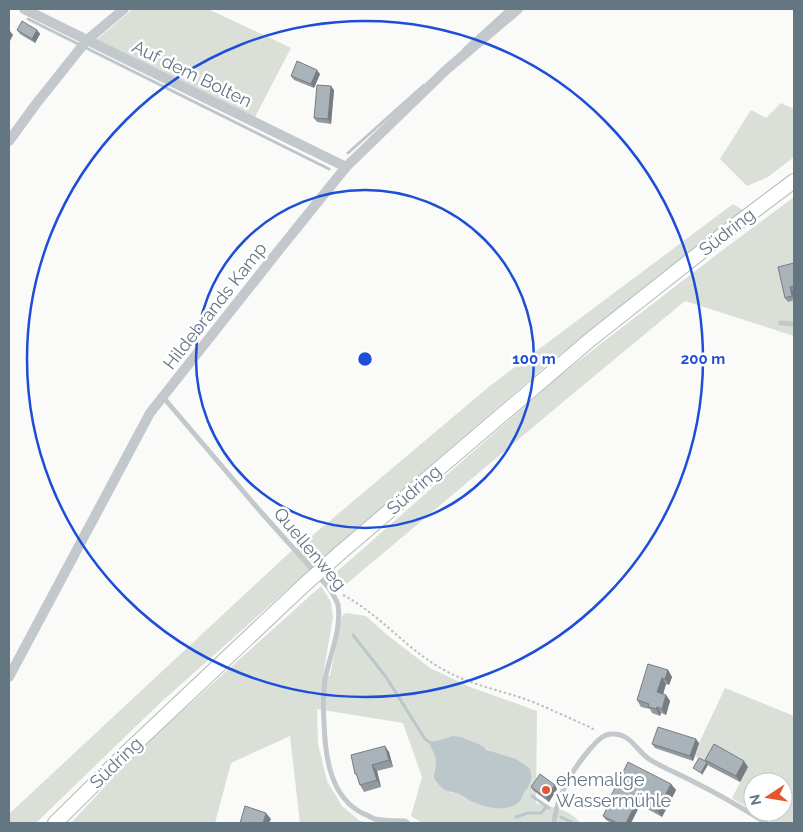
<svg xmlns="http://www.w3.org/2000/svg" width="803" height="832" font-family="Raleway,sans-serif">
<style>
.green{fill:#dadfd7;fill-rule:evenodd}
.water{fill:#bbc7cb}
.lines{fill:none;stroke-linecap:round;stroke-linejoin:round}
.stream{stroke:#bbc7cb;stroke-width:3}
.secondary-casing{stroke:#b3babf;stroke-width:16}
.path{stroke:#bbbfc2;stroke-width:2;stroke-dasharray:2.5 2.5;stroke-linecap:butt}
.service{stroke:#c3c8cc;stroke-width:5}
.minor{stroke:#c3c8cc;stroke-width:10}
.secondary{stroke:#fff;stroke-width:14}
.secondary-bridge-casing{stroke:#b3babf;stroke-width:16;stroke-linecap:butt}
.secondary-bridge{stroke:#fff;stroke-width:14}
.wall{fill:#929a9f}
.shaded-wall{fill:#777d82}
.building{fill:#aab3b9;stroke:#777d82}
.ring{fill:none;stroke:#1d4ed8;stroke-width:2.5}
.poi-dot{fill:#e4572e;stroke:#fff;stroke-width:2}
.labels{text-anchor:middle;stroke-width:5;stroke-linejoin:round;paint-order:stroke}
.street-label{font-size:18px;fill:#657683;stroke:#fff}
.poi-label{font-size:18px;fill:#657683;stroke:#fff;text-anchor:start}
.centre{fill:#1d4ed8;stroke:#fff;stroke-width:2.5}
.ring-label{font-size:15px;text-anchor:middle;font-weight:bold;fill:#1d4ed8;stroke:#fff;stroke-width:5;stroke-linejoin:round;paint-order:stroke}
</style>
<rect width="100%" height="100%" fill="#fafaf8"/>
<path class="green" d="M133,9h75l83,39 -36,69 -159,-77z
M781,103l13,6v48l-26,20 -21,9 -27,-27 31,-49 15,8z
M794,197v139l-109,-35 -116,96 -225,189 -12,-10 227,-200 161,-124z
M733,204l13,8 -192,147 -246,212 -149,133 -123,119h-25l-2,-2v-7l280,-261 11,-7 191,-161z
M321,586l10,16 2,15 -10,59h7l12,-60 4,-3 20,3 20,18 44,34 40,19 67,24 -1,92c16,5 35,6 44,20h-158l-11,-7 11,-39 -19,-54 -86,-14 1,35 9,37 15,25 18,15 11,2h-71l-10,-87 -59,27 -16,60h-144l69,-74zM452,736l31,10c12,11 32,10 47,22l1,14 -12,20 -49,-2 -8,-5 -12,-3 -16,-21 2,-8 -3,-22 7,-1z
M725,688l69,28v107h-20l-19,-11h28v-30h-30v29l-21,-13 16,-31 -38,-1 -15,-10 4,-13z"/>
<path class="water" d="M452,736l9,1 22,9 4,4 29,9 14,9c2,13 2,14 -6,25 -2,4 -3,8 -6,10 -15,10 -35,4 -49,-3 -2,-1 -4,-3 -6,-4 -15,-7 -19,-2 -29,-18 1,-15 5,-18 -4,-32l3,-5 7,-1z"/>
<g class="lines">
<path class="stream" d="M28,19l301,150
M464,49l44,-40
M348,153l76,-68
M353,635l33,42 39,62 9,6
M532,796l17,12
M516,817l12,-4h13l6,-7
M561,817l12,6"/>
<g class="secondary-casing">
<path id="secondary" d="M340,553l251,-214 143,-113 60,-45
M55,823l73,-72 175,-165"/>
</g>
<path class="path" d="M343,595c37,19 64,55 101,75 23,13 50,19 75,27 24,8 47,20 71,30l6,4"/>
<path class="service" d="M781,323l13,1
M163,397l97,114 69,77c4,6 7,11 9,17 4,24 -9,52 -13,75 -2,14 -2,28 -1,42 1,34 6,76 40,92 4,1 7,4 11,5 9,2 20,2 30,2l3,2
M554,823c3,-28 18,-53 36,-74 6,-7 13,-15 22,-15 18,-1 24,16 37,25 14,9 32,16 47,24 24,12 48,26 70,40"/>
<path class="minor" d="M24,9l322,158
M9,141l27,-37 51,-64 37,-31
M9,677l141,-264 129,-163 67,-83 100,-97 72,-61"/>
<use href="#secondary" class="secondary"/>
<g class="secondary-bridge-casing">
<path id="secondary-bridge" d="M303,586l37,-33"/>
</g>
<use href="#secondary-bridge" class="secondary-bridge"/>
</g>
<path class="wall" d="M17,30h20l3,4 -5,9 -15,-9z
M320,74l-6,14 -20,-8 -3,-4z
M334,90l-3,34 -14,-2 -3,-4z
M794,263v28h-1l1,9 -6,2 -3,-4z
M668,670l4,7 -3,8 -3,-1 -3,10 3,1 4,6 -4,14 -5,-2 -1,3 -8,-3 -2,-4 -9,-2 -4,-7z
M699,743l-6,18 -38,-13 -3,-4z
M389,752l4,15 -16,4 4,16 -17,5 -4,-7 -3,-9 -2,-2z
M705,760l43,7 -8,15 -31,-16z
M671,784l5,6 -14,27 -22,-12 -9,18h-19l-6,-3 -3,-4 9,-18 -1,-2z
M531,787l26,2 -8,13 -15,-11z"/>
<path class="shaded-wall" d="M37,30l3,4 -5,9 -3,-4z
M10,31l3,4 -4,8v-9z
M317,70l3,4 -6,14 -3,-4z
M331,86l3,4 -3,34 -3,-5z
M790,287l3,4 1,8 -2,-3z
M668,670l4,7 -3,8 -4,-6z
M662,678l4,6 -4,14 -5,-6z
M666,695l4,6 -4,14 -4,-6z
M657,707l4,6 -1,3 -4,-7z
M696,739l3,4 -6,18 -3,-5z
M385,746l4,6 4,15 -4,-7z
M744,761l4,6 -8,15 -4,-6z
M707,762l1,3 -6,10 -1,-2z
M372,765l5,6 4,16 -4,-7z
M671,784l5,6 -14,27 -5,-6z
M555,785l2,4 -8,13 -3,-4z
M631,797l4,6 -4,8 -4,-6z
M637,801l3,4 -9,18h-5z
M266,813l5,6 -2,4h-6z"/>
<path class="building" d="M22,21l15,9 -5,9 -15,-9z
M297,61l20,9 -6,14 -20,-8z
M317,85l14,1 -3,33 -14,-1z
M794,263v23l-4,1 2,9 -7,2 -7,-31z
M648,664l20,6 -3,9 -3,-1 -5,14 9,3 -4,14 -5,-2 -1,2 -8,-2 1,-3 -12,-4z
M658,727l38,12 -6,17 -38,-12z
M714,744l30,17 -8,15 -31,-16z
M385,746l4,14 -17,5 5,15 -17,5 -4,-12 -1,1 -4,-19z
M699,758l8,4 -6,11 -8,-5z
M628,762l43,22 -14,27 -26,-14 -4,8 -16,-9z
M540,774l15,11 -9,13 -15,-11z
M612,798l16,9 4,-8 5,2 -11,22h-9l-14,-7z
M245,806l21,7 -3,10h-23z"/>
<g class="ring">
<circle cx="365" cy="359" r="169"/>
<circle cx="365" cy="359" r="338"/>
</g>
<circle class="poi-dot" cx="546" cy="790" r="5"/>
<g class="labels">
<g class="street-label">
<text transform="translate(192 74) rotate(26)" y="6">Auf dem Bolten</text>
<text transform="translate(727 232) rotate(-38)" y="6">Südring</text>
<text transform="translate(215 306) rotate(-52)" y="6">Hildebrands Kamp</text>
<text transform="translate(414 490) rotate(-41)" y="6">Südring</text>
<text transform="translate(310 549) rotate(50)" y="6">Quellenweg</text>
<text transform="translate(116 763) rotate(-44)" y="6">Südring</text>
</g>
<g class="poi-label">
<text x="556" y="786">ehemalige<tspan x="556" dy="21">Wassermühle</tspan></text>
</g>
</g>
<circle cx="365" cy="359" r="8" class="centre"/>
<g class="ring-label">
<text x="534" y="364">100 m</text>
<text x="703" y="364">200 m</text>
</g>
<rect width="803" height="832" fill="none" stroke="#657683" stroke-width="20"/>
<g transform="translate(768 797) rotate(258)"><circle r="24" fill="#ffffff" stroke="#c1c8cd"/>
<path d="M0-4L9 19L0 12L-9 19Z" fill="#e4572e"/>
<text y="-8" font-size="14" font-weight="bold" text-anchor="middle" fill="#657683">N</text>
</g>
</svg>
